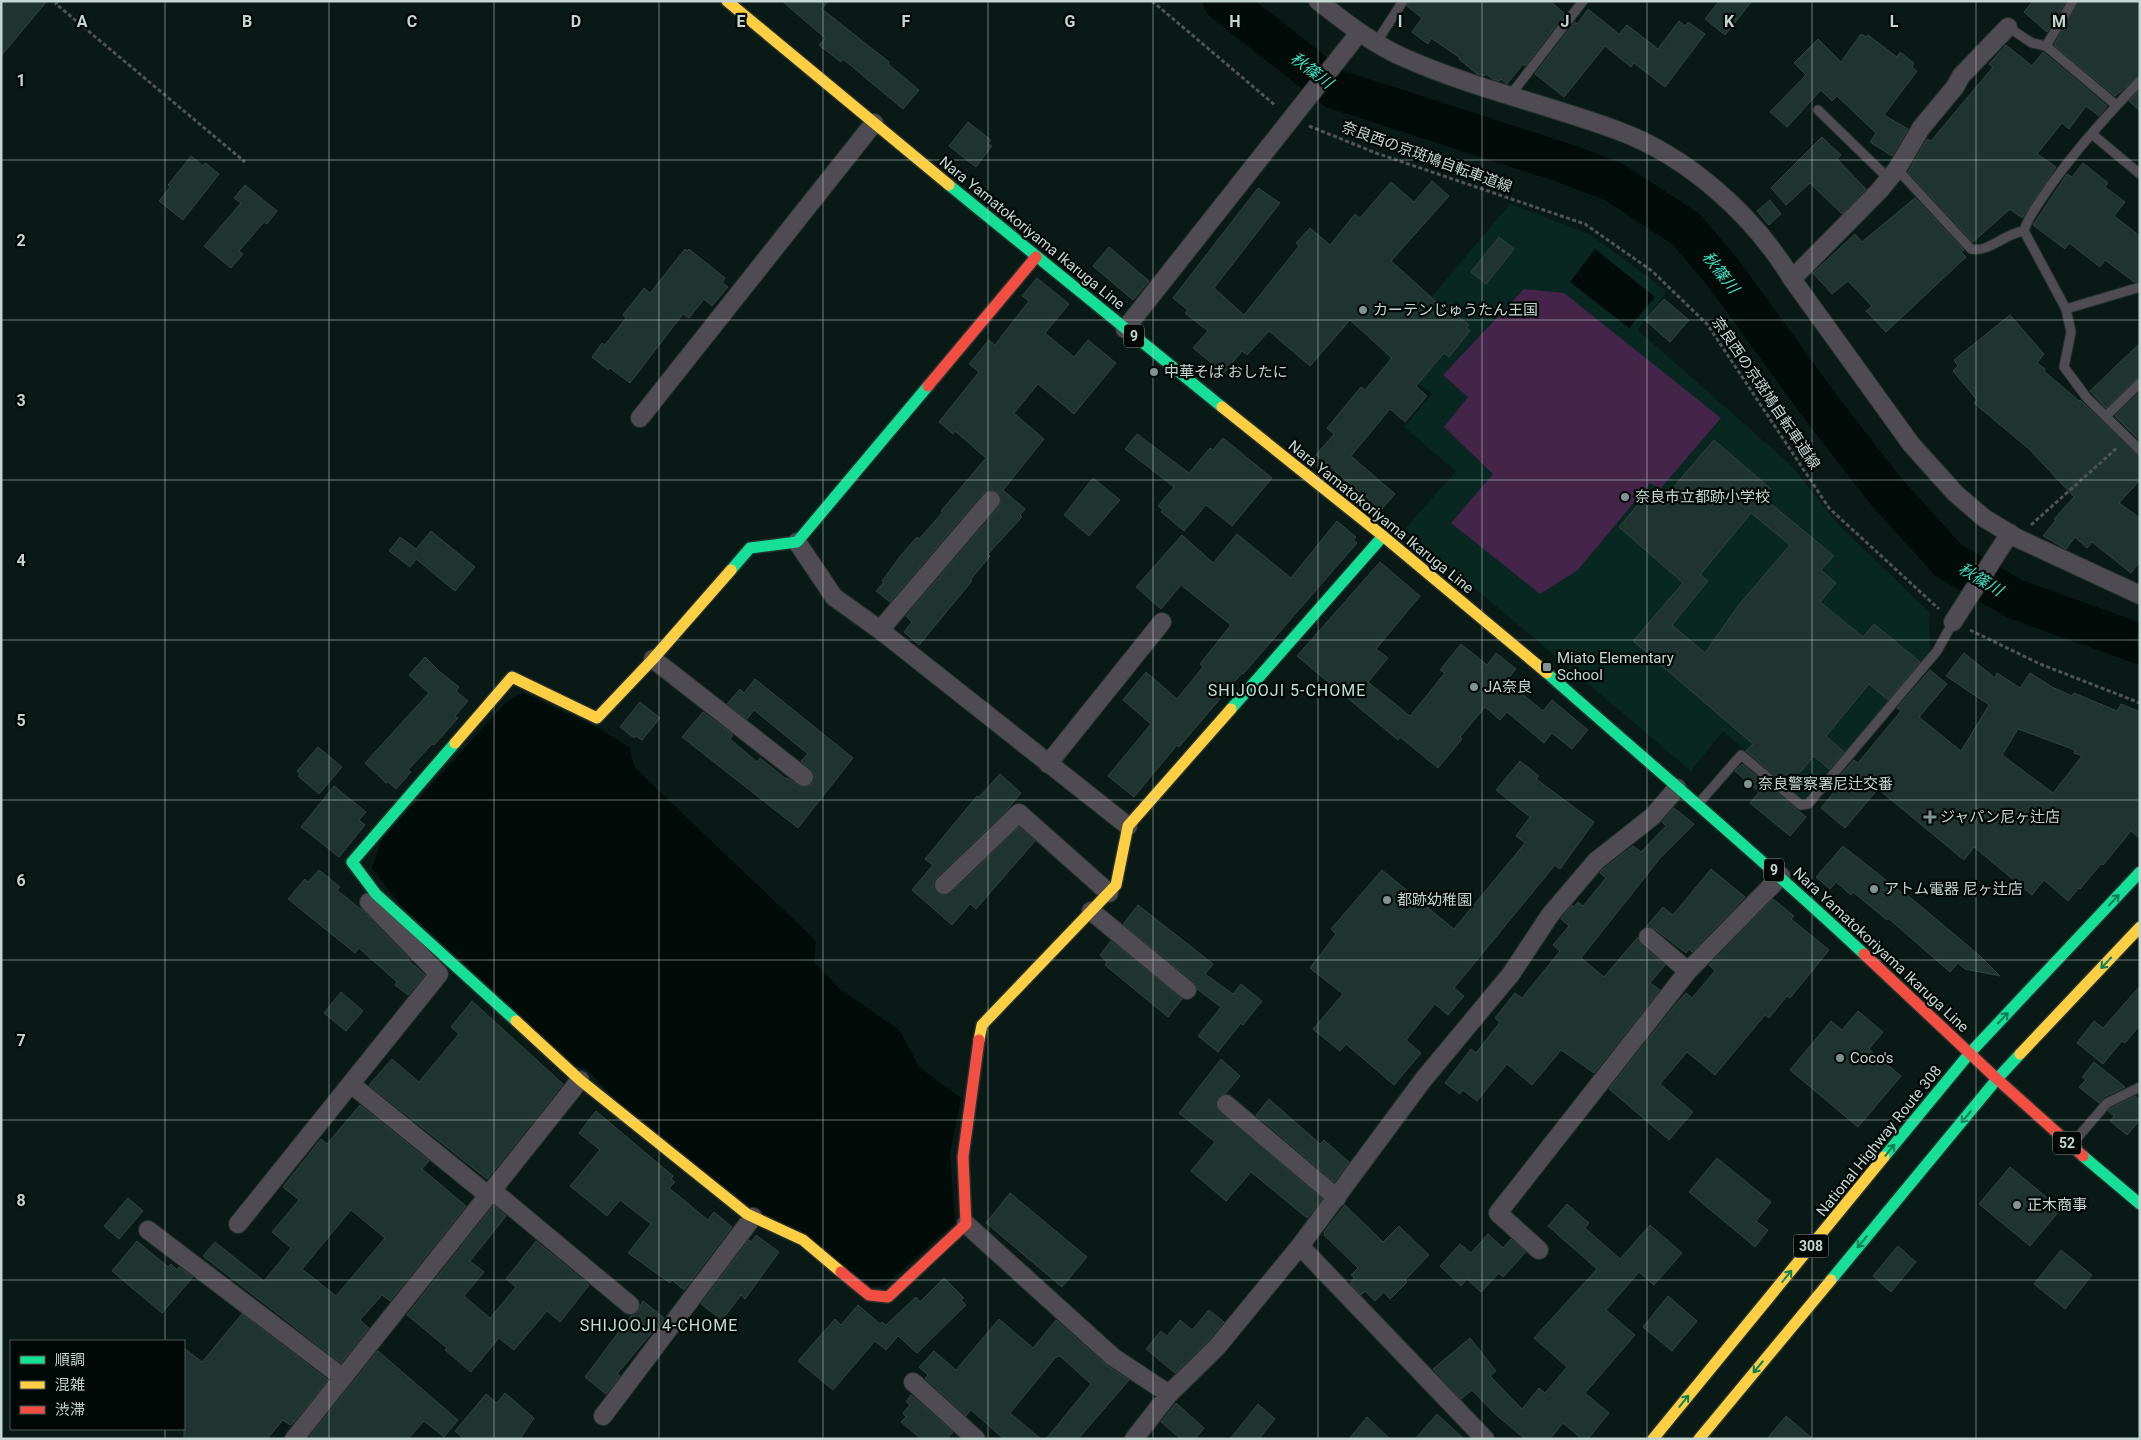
<svg xmlns="http://www.w3.org/2000/svg" width="2141" height="1440" font-family="Roboto,'Noto Sans JP',sans-serif">
<style>
.built{fill:#072720}
.green{fill:#45244a}
.water{fill:#010b08}
.lines{fill:none;stroke-linecap:round;stroke-linejoin:round}
.river{stroke:#010b08;stroke-width:40}
.building{fill:#1f3430;stroke:#35423f;fill-rule:evenodd}
.lane-casing{stroke:#24322f;stroke-width:11}
.street-casing{stroke:#24322f;stroke-width:20}
.fast-casing{stroke:#24322f;stroke-width:14}
.slow-casing{stroke:#24322f;stroke-width:14}
.jam-casing{stroke:#24322f;stroke-width:14}
.path{stroke:#515356;stroke-width:3;stroke-dasharray:4 2.5;stroke-linecap:butt}
.lane{stroke:#4f4b53;stroke-width:9}
.street{stroke:#4f4b53;stroke-width:18}
.fast{stroke:#16e098;stroke-width:11}
.slow{stroke:#ffcf43;stroke-width:11}
.jam{stroke:#f24e42;stroke-width:11}
.oneway{stroke:#0d7f56}
.grid{fill:none;stroke:#c4d6d1;stroke-width:1;stroke-opacity:0.55}
.poi-dot{fill:#829490;stroke:#010806;stroke-width:2}
.labels{text-anchor:middle;stroke-width:4.5;stroke-linejoin:round;paint-order:stroke}
.shield{fill:#010806;stroke:#8a9894;stroke-width:1}
.shield-label{font-size:14px;font-weight:bold;fill:#c4d6d1}
.street-label{font-size:15px;fill:#c4d6d1;stroke:#010806}
.poi-label{font-size:15px;fill:#c4d6d1;stroke:#010806;text-anchor:start}
.water-label{font-size:16px;font-style:italic;fill:#3ce4c4;stroke:#010806}
.neighbourhood-label{font-size:16px;letter-spacing:1px;fill:#bce1d6;stroke:#010806}
.grid-label{font-size:16px;text-anchor:middle;font-weight:bold;fill:#c4d6d1;stroke:#010806;stroke-width:4.5;stroke-linejoin:round;paint-order:stroke}
</style>
<rect width="100%" height="100%" fill="#081916"/>
<path class="built" d="M1510,204l81,31 76,56 -29,39 154,136 46,58 91,88 1,44 -124,146h-5l-78,-71 -32,40 -286,-242 51,-58 -52,-44 28,-33 -49,-40z"/>
<path class="green" d="M1524,289l40,4 157,125 -61,71 -10,-6 -72,87 -38,24 -89,-71 42,-49 -49,-47 24,-30 -25,-22z"/>
<path class="water" d="M1595,249l60,48 -26,31 -59,-46z
M524,693l74,35 31,19 6,21 181,173 -2,21 26,27 60,42 19,36 42,31 -11,56 5,69 -70,62 -13,2 -126,-81 -121,-96 -38,-41 -13,-3 -174,-162 -28,-36 9,-27 118,-131 13,-12z"/>
<g class="lines">
<path class="river" d="M1223,1l112,88 232,75 47,18 72,47 38,45 98,135 63,81 63,70 67,39 125,45"/>
</g>
<path class="building" d="M1,1h46l-46,55z
M782,1h46l-6,8 67,53 -1,2 31,26 -16,19 -60,-50 -2,3 -22,-17 6,-7z
M1409,1h141l15,13 -40,52 -2,-2 -16,20 -6,-5 -2,2 -6,-2 -7,-5 -2,2 -7,-2 -18,-15 1,-1 -29,-20 -3,6 -16,-12 10,-14 -15,-12z
M1719,1h33l-27,34 -20,-16z
M2033,1h33l-19,31 -23,-20z
M2079,1h61v74l-25,21 -61,-51z
M1588,9l31,25 8,-9 31,24 21,-28 6,5 3,-4 17,12 -40,53 -31,-24 -3,4 -26,-21 -41,51 -29,-23 40,-52 2,2z
M1861,34l5,3 2,-2 29,22 3,-5 14,11 -2,4 5,4 -33,44 24,14 -16,27 -22,-14 6,-9 -39,-37 -5,5 -11,-11 -34,37 -17,-15 36,-37 -12,-12 24,-24 23,23z
M2006,45l26,21 11,-14 64,54 -8,10 -13,-10 -17,23 -7,-6 -25,31 19,13 -34,51 -12,-9 -37,33 -65,-70 19,-33 4,2 62,-74 -4,-3z
M2140,90v21l-11,-10z
M968,122l23,18 -3,4 4,2 -16,21 -27,-21z
M1822,137l19,18 -4,4 29,30 -24,25 -32,-31 -24,22 -15,-17z
M191,156l12,10 2,-3 14,11 -36,46 -24,-19 11,-14 -2,-2z
M2083,163l25,20 -3,4 20,15 -11,14 26,20v45l-6,1 -29,-22 -5,7 -31,-24 -4,6 -32,-24 34,-51 5,3z
M1432,181l17,15 -58,65 50,45 2,-2 26,21 -3,3 4,3 -21,26 -5,-4 -28,33 11,10 -22,26 -15,-13 -39,47 44,38 -14,16 -65,-55 18,-21 -7,-6 34,-41 4,3 27,-32 -42,-38 -40,46 -41,-35 -22,24 -5,-4 -18,22 -31,-25 15,-17 -23,-18 3,-3 -15,-12 85,-110 22,15 -66,85 30,27 44,-55 11,-14 -3,-3 14,-15 20,17 25,-31 5,4 31,-36 23,20z
M245,185l32,26 -10,13 -3,-2 -25,29 4,3 -12,14 -27,-22 37,-43 -7,-5z
M1915,198l49,52 -3,2 5,5 -80,75 -20,-21 6,-5 -24,-25 -16,13 -19,-21 42,-39 7,8z
M1770,200l11,14 -12,11 -12,-14z
M1499,237l15,12 -28,35 -15,-12z
M1109,247l40,34 -16,19 -40,-34z
M685,249l2,2 2,-2 36,29 -3,5 6,4 -16,19 -8,-7 -15,19 -6,-4 -53,69 -20,-15 -2,2 -16,-13 10,-14 3,2 21,-27 -3,-3 21,-27 6,5z
M1037,278l32,26 -24,29 29,24 14,-17 28,23 -42,51 -36,-30 -24,29 30,26 -41,51 22,19 -5,6 2,2 -34,37 2,2 -20,24 2,1 -53,64 -15,-13 8,-10 -6,-6 93,-109 2,-6 -3,-9 -6,-2 -9,3 -93,109 -14,-11 8,-9 -2,-1 20,-27 15,-17 2,2 24,-27 -2,-1 45,-53 -31,-27 -2,3 -14,-12 40,-50 -10,-8 20,-24 6,5 6,-8 28,-36 -7,-5z
M1664,299l25,21 -19,22 -25,-22z
M2010,315l34,39 -7,9 8,6 -1,2 35,30 1,-1 56,54 4,2v24l-21,23 21,15v43l-9,12 -39,-31 -5,6 -12,-11 -9,12 -23,-13 13,-16 -2,-1 20,-22 -45,-48 -55,-46 3,-3 -24,-29 5,-5 -4,-6z
M2140,343v34l-4,2 -30,29 -16,-17z
M2140,392v49l-25,-25z
M1137,434l52,39 21,-25 3,2 10,-12 49,40 -40,48 -26,-21 -22,26 -23,-19 2,-2 -5,-4 16,-19 -49,-38z
M1714,440l57,49 -7,9 70,58 -13,14 15,13 -16,19 43,35 11,-13 46,38 -32,38 -19,-16 -43,52 18,16 -15,17 -15,-13 -26,30 -42,-35 7,-7 -120,-103 50,-58 -64,-56 30,-35 12,10zM1751,513l39,32 -52,61 -33,47 -33,-28 36,-44 -8,-6z
M1093,478l27,22 -31,36 -25,-21z
M1337,521l19,16 -3,3 4,3 -114,131 -1,-1 -63,74 -2,-2 -43,52 -26,-21 43,-52 -28,-24 23,-28 31,27 26,-32 -3,-3 31,-39 -50,-40 -20,24 -25,-22 46,-52 31,28 24,-29 54,44z
M431,531l44,36 -20,24 -39,-32 -6,8 -21,-16 11,-14 16,12z
M1380,562l40,34 -44,53 12,9 -20,24 42,34 35,-43 -5,-3 21,-26 26,21 9,-12 20,16 -10,12 37,30 9,-11 36,30 -16,19 -20,-16 -8,10 -37,-31 -7,8 -15,-13 -25,30 2,2 -24,29 -38,-31 -2,3 -101,-84z
M1964,653l31,25 2,-5 23,15 10,-15 22,14 20,9 2,-3 43,18 4,-7 19,8v127l-9,-8 -28,34 -2,-1 -21,25 -1,-1 -11,13 -24,-21 -12,15 -58,-48 -10,13 -86,-71 -33,39 -24,-20 23,-28 -5,-3 15,-17 4,3 43,-52 -4,-3 33,-38 17,14 -28,33 42,34 28,-46 -43,-29zM2018,729l57,21 -1,3 8,3 -29,37 -51,-38z
M425,657l14,14 20,16 -3,4 12,10 -13,15 3,2 -24,27 -2,-1 -24,26 3,2 -15,17 -8,-7 -2,1 -21,-20 64,-70 -20,-18z
M755,679l98,79 -55,70 -116,-91 21,-25 30,23 -3,4 27,23 3,-4 26,21 1,-1 15,9 10,-3 3,-6 -1,-5 -13,-12 7,-7 -54,-44 -7,9 -20,-15 13,-15 4,4z
M640,702l20,16 -18,22 -6,-4 -2,2 -14,-11z
M318,747l24,20 -23,27 -21,-18 2,-2 -3,-3z
M1520,761l19,15 -3,3 58,43 -34,47 -5,-4 -101,123 10,8 -16,19 -13,-11 -29,36 15,13 -27,32 -48,-41 -6,7 -27,-22 30,-35 -33,-26 26,-34 -5,-5 51,-59 72,59 71,-86 -9,-7 14,-19 -34,-27z
M1742,764l64,53 -16,19 -40,-33 9,-11 -24,-21z
M1000,774l21,19 -14,17 -70,67 -3,6v5l7,7 10,-2 68,-66 16,14 -59,68 -6,-5 -18,21 -40,-35 21,-25 -8,-6 52,-63 2,1z
M334,786l32,26 -7,8 6,5 -26,32 -38,-30z
M1674,808l20,16 -33,33 -80,101 23,19 34,-40 3,8 24,20 -15,18 10,7 -66,83 -33,-23 -29,35 -25,-21 -30,37 -14,-11 -3,4 -15,-11 26,-34 5,4 24,-31 -5,-4 20,-25 7,5 38,-47 -7,-6 16,-19 -8,-7 11,-14 2,2 4,-5 5,4 23,-28 -6,-5 3,-4 30,-23 8,6 25,-26 -4,-4z
M1843,846l63,50v-2l73,61 21,21 -35,-7 -7,-6 -8,9 -62,-54 -1,2 -34,-28 -2,3 -15,-13 -6,7 -14,-12z
M1711,869l34,28 -53,55 -3,-3 -3,4 -31,-24 -9,-2 17,-20 10,8z
M319,870l21,17 -3,3 26,21 46,47 -1,2 17,15 -17,20 -13,-10 2,-3 -38,-34 -4,5 -67,-54 17,-20 3,3z
M1773,899l21,17 -3,3 38,31 -39,48 -3,-2 -18,22 -4,-3 -50,60 -28,-23 -27,32 33,28 -24,28 -60,-51 67,-85 10,-11 6,5 23,-27 -6,-6z
M1138,905l75,59 -8,10 28,20 8,-10 21,17 -19,24 -2,-2 -23,29 -20,-16 23,-29 -24,-18 -3,-7 -70,-57v-2z
M1111,941l71,58 -14,18 -63,-52 2,-3 -7,-7z
M2140,986v39l-15,18 -3,-2 -19,23 -26,-21 17,-22 9,7z
M341,992l22,19 -17,20 -22,-18z
M472,1001l91,83 -76,95 -118,-94 23,-26 27,23 40,-48 -8,-7z
M1858,1011l25,21 -14,17 32,27 -43,51 -68,-57 41,-49 11,9z
M1221,1059l19,17 -15,18 -7,4 -2,10 106,91 -15,19 -56,-46 -25,29 -35,-30 24,-29 -36,-29z
M2094,1062l31,25 -21,10 -5,6 -20,-16 7,-7 -4,-3z
M2135,1096l5,4v20l-13,15 -17,-14 4,-5 -6,-5 3,-3z
M1269,1099l51,45 4,-4 25,22 -15,20 -78,-67z
M360,1105l69,56 -7,8 44,37 -76,95 -8,-6 -22,25 9,8 -28,35 -138,-107 12,-14 49,39 27,-33 -19,-16 27,-32 -16,-13 38,-48 6,5zM351,1210l34,28 -49,58 -34,-27z
M596,1111l77,65 -2,3 4,3 -6,6 39,32 6,-8 18,15 -48,63 -12,-10 -2,3 -42,-30 23,-29 -31,-24 -13,16 -37,-30 30,-36 -21,-17z
M1717,1158l54,44 -15,19 12,9 -13,17 -66,-55z
M2010,1167l51,42 -31,37 -51,-42z
M1010,1193l77,64 -25,30 -76,-64z
M128,1198l15,13 -24,28 -15,-13z
M1567,1204l22,19 -4,5 35,31 30,-34 32,28 -28,32 -15,-13 -33,38 29,25 -50,58 24,20 -21,26h-6l-19,-16 -13,16h-25l-30,-25 -23,-24 -11,9 -28,-30 37,-31 26,33 -6,5 32,33 17,-21 6,5 22,-26 -33,-29 63,-69 -49,-43z
M494,1205l12,11 -36,45 14,11 -20,24 26,22 26,-31 -10,-8 30,-38 53,44 -29,37 -13,-11 -33,39 -15,-12 -28,34 -26,-22 2,-2 -40,-33z
M1345,1205l38,37 16,-16 30,29 -24,25 2,2 -17,17 -6,-7 -9,9 -10,-10 -4,4 -11,-12 4,-5 -3,-3 7,-7 -34,-33 1,-2 -1,-1z
M1488,1234l15,14 8,-9 15,13 -23,25 -4,-4 -18,19 -14,-13 -6,7 -21,-20 20,-22 11,9z
M756,1235l23,17 -34,47 -4,-4 -19,25 -21,-16 48,-64 2,2z
M137,1241l31,26 3,-3 6,6 2,-3 14,10 -31,36 -50,-42z
M1898,1246l18,16 -25,30 -18,-16z
M2061,1250l31,25 -27,34 -31,-25z
M944,1278l20,20 -3,2 5,5 -49,48 -19,-17 -12,14 -11,-9 -42,49 -35,-29 37,-42 6,6 17,-20 22,19 2,-2 4,3 30,-28 4,5z
M1668,1296l29,25 -25,30 -29,-24z
M643,1301l21,17 -47,56 3,2 -14,18 -21,-17 39,-52 8,-10 6,-4z
M1209,1310l15,12 -15,18 -34,33 -29,-24 15,-18 6,5 13,-16 12,10z
M242,1314l86,66 -35,43 -3,2 -7,-5 -16,19h-83v-91l18,14z
M999,1319l34,29 23,-28 50,45 23,15 -51,59h-32l45,-55 -31,-28 -4,1 -46,56 31,26h-37l-33,-29 -5,6 -41,-38 3,-3 -9,-8 15,-16 22,19z
M378,1351l80,69 -14,17 -20,-16 -16,18h-95l-3,-3z
M505,1393l29,25 -14,21h-56l-9,-8 31,-37 11,9z
M911,1395l42,37 -6,7h-26l-20,-17 5,-5 -3,-4 7,-8 -4,-3z
M1176,1403l28,25 -9,11h-14l-20,-17z
M1258,1404l17,15 -16,20h-29z
M1437,1414l27,25h-49z
M1786,1416l27,23h-46z
M1367,1417l23,22h-41z"/>
<g class="lines">
<g class="lane-casing">
<path id="lane" d="M2008,27l24,16 14,3 70,59
M1376,43l27,-42
M2046,46l27,-45
M2140,81c-35,36 -70,75 -98,117 -7,11 -15,21 -18,33l42,78 5,23 -7,35 23,31 53,52
M1509,97l74,-96
M1818,110l71,69
M2092,134l48,40
M1897,169l74,80c18,4 34,-16 53,-18
M2066,309l74,-22
M2106,416l34,-33
M1699,803l42,-48 60,50 7,-1 129,-153 16,-29
M2072,1144l35,-41 33,-16"/>
</g>
<g class="street-casing">
<path id="street" d="M1318,1c28,22 56,44 89,58 69,30 142,46 212,72 70,26 135,85 173,148l119,165 44,49 29,25 33,20 123,57
M1792,279l87,-88 18,-22 24,-41 34,-41 6,-11 47,-49
M1125,329l234,-296
M640,418l234,-295
M797,542l37,55 46,33 248,196
M1953,622l57,-89
M880,630l111,-130
M653,659l151,118
M1048,764l114,-142
M944,885l75,-72 90,80
M1091,911l96,79
M1648,937l40,34
M351,1084l138,112
M1226,1104l111,94
M493,1191l137,114
M238,1224l201,-250 -70,-72
M966,1224l147,133 56,37
M148,1230l194,147
M1300,1246l185,193
M1539,1250l-41,-37 190,-242 93,-95
M913,1382l63,57
M603,1416l150,-199
M294,1439l286,-359
M1134,1439l35,-45 48,-47 83,-101 123,-166 88,-106 39,-59 46,-54 57,-45 24,-28"/>
</g>
<g class="fast-casing">
<path id="fast" d="M949,185l273,222
M731,570l19,-22 47,-6 131,-156
M1547,673c106,94 214,184 317,281
M1231,709l152,-173
M455,743l-103,119 24,32 140,127
M2083,1156l57,48
M1884,1157l85,-103 171,-182
M1831,1280l166,-201 23,-25"/>
</g>
<g class="slow-casing">
<path id="slow" d="M727,1l222,184
M1222,407l161,129 164,137
M455,743l57,-66 85,41 56,-59 78,-89
M516,1021l64,59 167,134 56,26 38,32
M979,1040l3,-15 134,-140 12,-59 103,-117
M2020,1054l120,-127
M1653,1439l231,-282
M1699,1439l132,-159"/>
</g>
<g class="jam-casing">
<path id="jam" d="M928,386l108,-129
M1864,954l133,125 86,77
M841,1272l28,23 19,2 78,-73 -3,-67 16,-117"/>
</g>
<path class="path" d="M58,1l-2,3 189,158
M1152,1l124,105
M1309,126l67,27 209,71 67,47 55,53 122,184 110,101
M2031,525l87,-78
M1970,630l70,34 100,39"/>
<use href="#lane" class="lane"/>
<use href="#street" class="street"/>
<use href="#fast" class="fast"/>
<use href="#slow" class="slow"/>
<use href="#jam" class="jam"/>
</g>
<defs><path id="oneway-shaft" d="M-6 0H5M1.5-3L5.5 0L1.5 3" fill="none" stroke-width="1.6" stroke-linecap="round" stroke-linejoin="round" transform="scale(1.25)"/></defs>
<g class="oneway">
<use href="#oneway-shaft" transform="translate(2114 900) rotate(-47)"/>
<use href="#oneway-shaft" transform="translate(2106 963) rotate(133)"/>
<use href="#oneway-shaft" transform="translate(2003 1018) rotate(-47)"/>
<use href="#oneway-shaft" transform="translate(1966 1117) rotate(130)"/>
<use href="#oneway-shaft" transform="translate(1890 1150) rotate(-51)"/>
<use href="#oneway-shaft" transform="translate(1862 1242) rotate(130)"/>
<use href="#oneway-shaft" transform="translate(1787 1276) rotate(-51)"/>
<use href="#oneway-shaft" transform="translate(1758 1367) rotate(130)"/>
<use href="#oneway-shaft" transform="translate(1684 1401) rotate(-51)"/>
</g>
<path class="grid" d="M165,1v1340M329,1v1438M494,1v1438M659,1v1438M823,1v1438M988,1v1438M1153,1v1438M1318,1v1438M1482,1v1438M1647,1v1438M1812,1v1438M1976,1v1438M1,160h2139M1,320h2139M1,480h2139M1,640h2139M1,800h2139M1,960h2139M1,1120h2139M1,1280h2139M165,1429v10"/>
<g class="poi-dot">
<circle cx="1363" cy="310" r="5"/>
<circle cx="1154" cy="372" r="5"/>
<circle cx="1625" cy="497" r="5"/>
<rect x="1542" y="662" width="10" height="10" rx="2.5"/>
<circle cx="1474" cy="687" r="5"/>
<circle cx="1748" cy="784" r="5"/>
<path d="M1927.5 809.5h5v5h5v5h-5v5h-5v-5h-5v-5h5z"/>
<circle cx="1874" cy="889" r="5"/>
<circle cx="1387" cy="900" r="5"/>
<circle cx="1840" cy="1058" r="5"/>
<circle cx="2017" cy="1205" r="5"/>
</g>
<g class="labels">
<g class="shield">
<rect x="1124" y="324.5" width="20" height="23" rx="4"/>
<rect x="1764" y="858.5" width="20" height="23" rx="4"/>
<rect x="2053" y="1131.5" width="28" height="23" rx="4"/>
<rect x="1793.5" y="1234.5" width="35" height="23" rx="4"/>
</g>
<g class="shield-label">
<text x="1134" y="341">9</text>
<text x="1774" y="875">9</text>
<text x="2067" y="1148">52</text>
<text x="1811" y="1251">308</text>
</g>
<g class="street-label">
<text transform="translate(1427 157) rotate(20)" y="5">奈良西の京斑鳩自転車道線</text>
<text transform="translate(1032 233) rotate(39)" y="5">Nara Yamatokoriyama Ikaruga Line</text>
<text transform="translate(1766 393) rotate(56)" y="5">奈良西の京斑鳩自転車道線</text>
<text transform="translate(1381 517) rotate(39)" y="5">Nara Yamatokoriyama Ikaruga Line</text>
<text transform="translate(1881 950) rotate(43)" y="5">Nara Yamatokoriyama Ikaruga Line</text>
<text transform="translate(1879 1141) rotate(-51)" y="5">National Highway Route 308</text>
</g>
<g class="poi-label">
<text x="1373" y="315">カーテンじゅうたん王国</text>
<text x="1164" y="377">中華そば おしたに</text>
<text x="1635" y="502">奈良市立都跡小学校</text>
<text x="1557" y="663">Miato Elementary<tspan x="1557" dy="17">School</tspan></text>
<text x="1484" y="692">JA奈良</text>
<text x="1758" y="789">奈良警察署尼辻交番</text>
<text x="1940" y="822">ジャパン尼ヶ辻店</text>
<text x="1884" y="894">アトム電器 尼ヶ辻店</text>
<text x="1397" y="905">都跡幼稚園</text>
<text x="1850" y="1063">Coco's</text>
<text x="2027" y="1210">正木商事</text>
</g>
<g class="water-label">
<text transform="translate(1312 70) rotate(37)" y="6">秋篠川</text>
<text transform="translate(1721 272) rotate(52)" y="6">秋篠川</text>
<text transform="translate(1981 579) rotate(31)" y="6">秋篠川</text>
</g>
<g class="neighbourhood-label">
<text x="1287" y="696">SHIJOOJI 5-CHOME</text>
<text x="659" y="1331">SHIJOOJI 4-CHOME</text>
</g>
</g>
<g class="grid-label">
<text x="82" y="27">A</text>
<text x="247" y="27">B</text>
<text x="412" y="27">C</text>
<text x="576" y="27">D</text>
<text x="741" y="27">E</text>
<text x="906" y="27">F</text>
<text x="1070" y="27">G</text>
<text x="1235" y="27">H</text>
<text x="1400" y="27">I</text>
<text x="1565" y="27">J</text>
<text x="1729" y="27">K</text>
<text x="1894" y="27">L</text>
<text x="2059" y="27">M</text>
<text x="21" y="86">1</text>
<text x="21" y="246">2</text>
<text x="21" y="406">3</text>
<text x="21" y="566">4</text>
<text x="21" y="726">5</text>
<text x="21" y="886">6</text>
<text x="21" y="1046">7</text>
<text x="21" y="1206">8</text>
</g>
<rect width="2141" height="1440" fill="none" stroke="#c4d6d1" stroke-width="5"/>
<rect x="10" y="1340" width="175" height="90" fill="#010806" stroke="#4f5a57"/>
<rect x="20" y="1356" width="25" height="8" fill="#16e098" stroke="#4f5a57"/>
<text x="55" y="1365" font-size="15" fill="#c4d6d1">順調</text>
<rect x="20" y="1381" width="25" height="8" fill="#ffcf43" stroke="#4f5a57"/>
<text x="55" y="1390" font-size="15" fill="#c4d6d1">混雑</text>
<rect x="20" y="1406" width="25" height="8" fill="#f24e42" stroke="#4f5a57"/>
<text x="55" y="1415" font-size="15" fill="#c4d6d1">渋滞</text>
</svg>
